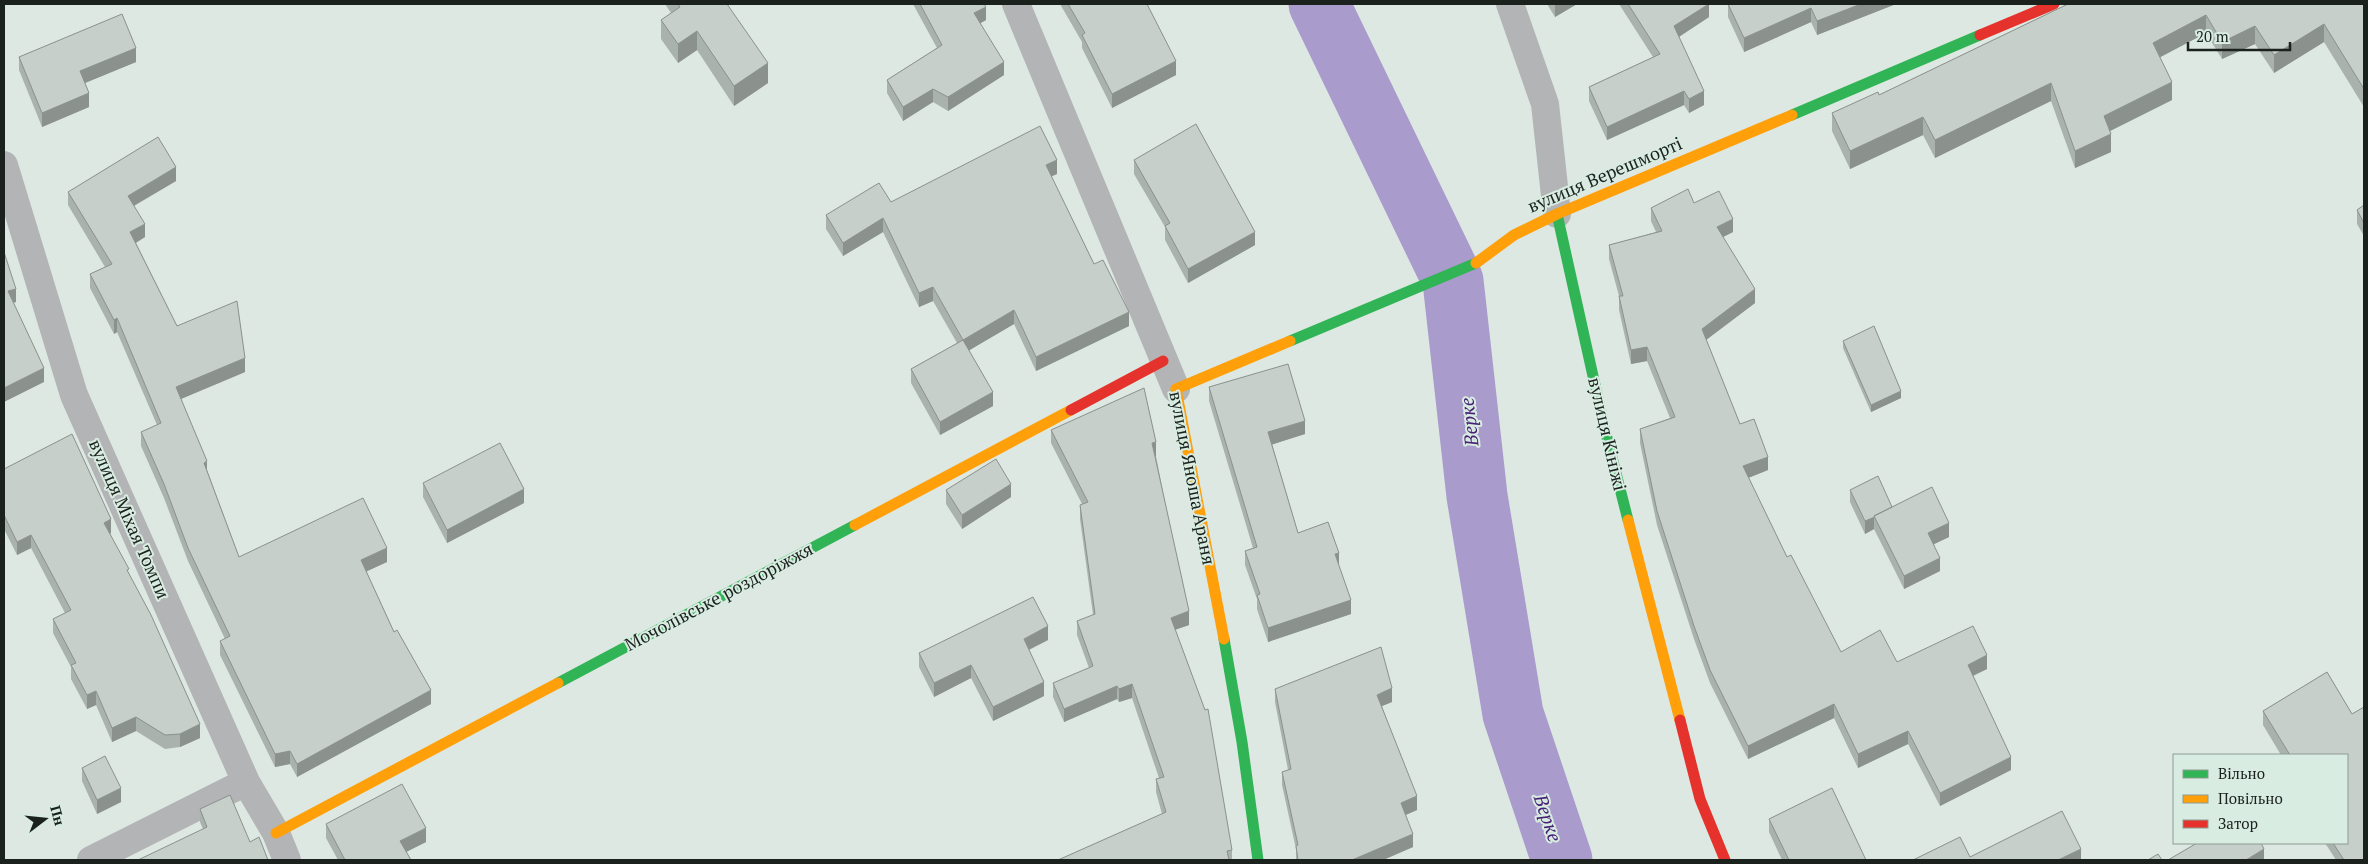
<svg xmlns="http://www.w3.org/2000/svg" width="2368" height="864" font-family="'PT Serif',serif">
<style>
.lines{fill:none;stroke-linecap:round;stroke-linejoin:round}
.river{stroke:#a99bcc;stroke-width:61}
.street{stroke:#b3b4b5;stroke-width:28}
.fast{stroke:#30b455;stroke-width:11}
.slow{stroke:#ff9f0a;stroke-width:11}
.jam{stroke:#e5322d;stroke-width:11}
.wall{fill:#aab2ae}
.shaded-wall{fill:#8b918d}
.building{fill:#c6cfca;stroke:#8b918d}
.labels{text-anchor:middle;stroke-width:4;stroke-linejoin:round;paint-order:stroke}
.street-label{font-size:18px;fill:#1b221e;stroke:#d9ece1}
.water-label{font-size:19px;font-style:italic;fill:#472077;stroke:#d9ece1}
</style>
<rect width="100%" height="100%" fill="#dde8e2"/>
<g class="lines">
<path class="river" d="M1319,4l134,277 24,215 36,218 49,146"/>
<path class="street" d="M1016,4l160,385
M1510,4l35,100 12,110
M4,165l70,230 172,387 30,51 11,27
M91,860l155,-78"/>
<path class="fast" d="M1792,115l188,-80
M1557,214l48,216 23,90
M1290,341l186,-78
M1224,639l18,103 16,118
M558,683l297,-158"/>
<path class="slow" d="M1476,263l38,-28 43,-21 235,-99
M1628,520l52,200
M855,525l216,-115
M1224,639l-48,-250 114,-48
M276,833l282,-150"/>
<path class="jam" d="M1980,35l74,-31
M1071,410l92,-49
M1680,720l20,79 25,61"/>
</g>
<path class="wall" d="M665,4h62l41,79 -34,23 -37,-56 -19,13 -17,-24v-19l10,-7z
M913,4h71l2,16 -6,3 24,52 -56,36 -15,-9 -30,19 -16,-28v-13l50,-32z
M1060,4h87l29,71 -64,33 -30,-60v-6z
M1547,4h30l-22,13z
M1619,4h90v13l-30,20 25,68 -15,8 -5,-8 -77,35 -18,-39v-14l64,-30z
M1728,4h168l-79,31 -6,-13 -67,30 -16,-35z
M2068,4l296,2v101l-40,-65 -50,31 -19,-29 -33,15 -16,-26 -46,24 12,43 -62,31 1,21 -36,16 -24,-67 -116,57 -12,-23 -73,34 -18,-38v-18l47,-18z
M19,57l117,5 -51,21 4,24 -47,20 -23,-57z
M1134,160l121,85 -67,38 -23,-43v-13l-31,-53z
M1057,174l-6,2 43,88 35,62 -93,45 -22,-47 -45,26 24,56 -53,29 -29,-52v-14l46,-26 -24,-42 -14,6 -36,-75 -40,24 -17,-27v-14l65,-13z
M176,181l-42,25 11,31 -9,6 41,83 68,46 -64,27 58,158 148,5 -21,9 28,61 37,72 -134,73 -7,-13 -15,3 -55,-112v-14l5,-2 -37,-78 -24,-63 -23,-52v-14l16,-7 -40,-93 -3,2 -24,-46v-14l15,-7 -37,-62v-13z
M1694,203l39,29 -10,5 32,66 -49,37 34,84 28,46 -20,8 39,79 54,95 56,10 90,7 -14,7 38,94 -71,36 -32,-62 -50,24 -24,-50 -86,41 -38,-76 -16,-44 -37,-114 -17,-82v-14l30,-11 -23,-57 -16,3 -12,-54v-14l-10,-37v-14l47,-13 -5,-11v-13z
M2364,205v31l-7,-12v-14z
M1843,341l58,57 -30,14 -28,-64z
M1209,387l96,47 -33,10 26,89 41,33 12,48 -83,28 -11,-33v-10l-12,-34v-14l8,-3 -44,-147z
M1051,430l105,26 33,169 -14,5 57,220v10h-174l104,-46 -6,-22v-13l3,-1 -27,-80 -13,4 -2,-3 -53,23 -11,-25v-14l36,-15 -12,-33v-14l16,-6 -13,-96v-14l2,-1 -31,-61z
M4,469l107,64 -1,1 19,40 71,164 -20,9 -15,2 -29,-18 -24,11 -16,-37 -9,4 -16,-30v-12l-18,-34v-14l12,-6 -34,-65 -14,7 -13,-26z
M423,483l101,20 -77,40 -24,-46z
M946,490l65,7 -49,32 -16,-25z
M1850,490l42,17 57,30 -15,7 6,27 -36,18 -30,-60 -9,5 -15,-32z
M1048,640l-19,10 15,46 -51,25 -22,-43 -37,19 -15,-30v-14z
M2327,672l25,42 12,-7v153h-28l-11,-17h22v-88h-66l-18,-30v-14z
M1275,689l117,13 -10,4 35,104 -12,5 8,32 -30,13h-87v-11l-14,-64v-13l6,-2 -13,-68z
M82,768l39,34 -24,12 -15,-33z
M200,809l50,33 -47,-13 -3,-7z
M1769,819l97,41h-84l-13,-28z
M326,824l100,18 -20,10 5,8h-73l-12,-22z"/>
<path class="shaded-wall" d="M1555,4h22l-22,13z
M1709,4v13l-35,23v-14z
M1861,4h35l-79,31v-14z
M986,7v13l-12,7v-14z
M1811,8v14l-67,30v-14z
M2206,15v18l-53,28v-18z
M2324,24v18l-50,31v-18z
M2255,26v18l-33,15v-17z
M697,31v19l-19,13v-19z
M136,48v14l-56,23v-14z
M1176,61v14l-64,33v-14z
M1004,62v13l-56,36v-14z
M768,63v20l-34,23v-20z
M2172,82v18l-68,34v-18z
M2051,83v18l-116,57v-18z
M933,89v13l-30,19v-14z
M1684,91v14l-77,35v-13z
M1704,91v14l-15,8v-14z
M89,93v14l-47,20v-14z
M1923,117v18l-73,34v-18z
M2111,134v18l-36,16v-17z
M1057,160v14l-11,5v-14z
M176,167v14l-48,28v-13z
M883,218v14l-40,24v-13z
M1733,219v13l-16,8v-13z
M145,224v13l-15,9v-14z
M1255,232v13l-67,38v-14z
M933,287v14l-14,6v-14z
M16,289v13l-8,3v-14z
M1755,289v14l-53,40v-14z
M1014,310v14l-51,30v-14z
M1129,312v14l-93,45v-14z
M117,318v14l-3,2v-14z
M1647,347v14l-16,3v-14z
M245,358v14l-69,29v-14z
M44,368v14l-40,20v-14z
M1901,391v7l-30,14v-7z
M993,392v14l-53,29v-13z
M1305,421v13l-37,12v-14z
M1156,442v14l-4,1v-14z
M1768,457v13l-25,10v-14z
M207,461v14l-3,-12z
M1011,484v13l-49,32v-14z
M524,489v14l-77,40v-13z
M1874,517v12l-9,5v-13z
M111,519v14l-7,4v-14z
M1949,523v14l-21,10v-14z
M31,535v13l-14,7v-13z
M387,548v14l-26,12v-14z
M1339,553v14l-4,-13z
M1940,558v13l-36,18v-13z
M1351,600v14l-83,28v-14z
M1189,611v14l-18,6v-13z
M1048,626v14l-24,12v-13z
M1987,655v14l-19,9v-13z
M971,665v13l-37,19v-14z
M1044,682v14l-51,25v-14z
M1132,684v14l-13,4v-13z
M1117,686v13l-53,23v-13z
M1392,688v14l-15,6v-13z
M431,690v14l-134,73v-13z
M96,691v14l-9,4v-14z
M1834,704v14l-86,41v-13z
M136,717v14l-24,11v-14z
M200,724v14l-20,9v-13z
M1908,731v13l-50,24v-14z
M290,751v13l-15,3v-13z
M2011,757v13l-71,36v-13z
M121,788v14l-24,12v-14z
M1417,796v14l-16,7v-14z
M426,828v14l-26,13v-14z
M1413,834v13l-30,13h-31z
M2081,849v11h-23z
M2264,849v11h-18z"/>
<path class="building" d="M678,4h49l41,59 -34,23 -37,-55 -19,13 -17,-24 19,-13z
M920,4h64l2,3 -12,6 30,49 -56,35 -15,-8 -30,18 -16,-27 55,-35z
M1068,4h79l29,57 -64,33 -30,-59 3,-2z
M1628,4h81l-35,22 30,65 -15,8 -5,-8 -77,36 -18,-40 71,-33z
M1728,4h133l-44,17 -6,-13 -67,30z
M2068,4h295l1,2v83l-40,-65 -50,31 -19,-29 -33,16 -16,-27 -53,28 19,39 -68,34 7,18 -36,17 -24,-68 -116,57 -12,-23 -73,34 -18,-38 46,-21 1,3z
M122,14l14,34 -56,23 9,22 -47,20 -23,-56z
M1196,124l59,108 -67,37 -23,-43 5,-3 -36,-63z
M1040,126l17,34 -11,5 48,99 9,-4 26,52 -93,45 -22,-47 -51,30 -30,-53 -14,6 -36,-75 -40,25 -17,-28 53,-32 12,19z
M158,137l18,30 -48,29 17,28 -15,8 47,94 60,-25 8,57 -69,29 31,74 -3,2 35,94 124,-59 24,50 -26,12 33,72 3,-2 34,60 -134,74 -7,-13 -15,3 -55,-113 10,-5 -42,-88 -24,-64 -23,-52 20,-9 -44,-105 -3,2 -24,-46 22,-10 -44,-72z
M1688,189l6,14 25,-12 14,28 -16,8 38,62 -53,40 38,95 14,-5 14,38 -25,9 44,91 4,-2 50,97 39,-22 17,32 76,-36 14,29 -19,10 43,92 -71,36 -32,-62 -50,23 -24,-50 -86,42 -38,-76 -16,-44 -37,-115 -17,-82 35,-12 -28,-70 -16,3 -12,-54h4l-14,-51 53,-14 -11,-23z
M2364,205v18l-7,-13z
M4,252l12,37 -8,2 36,77 -40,20z
M1874,326l27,65 -30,14 -28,-64z
M963,340l30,52 -53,30 -29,-53z
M1288,364l17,57 -37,11 30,101 30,-11 11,31 -4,1 16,46 -83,28 -11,-33 3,-1 -15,-43 12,-4 -48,-160z
M1144,388l12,54 -4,1 37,168 -18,7 34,92 3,-1 24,141 -5,1 2,9h-171l108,-48 -10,-33 8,-2 -32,-93 -13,5 -2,-3 -53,23 -11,-26 40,-17 -16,-45 18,-7 -15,-109 8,-3 -37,-72z
M72,434l39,85 -7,4 25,46 -2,1 24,45 49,109 -20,10 -15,1 -29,-18 -24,11 -16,-37 -9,4 -16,-30 5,-2 -23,-44 18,-9 -40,-75 -14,7 -13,-27v-46z
M500,443l24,46 -77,41 -24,-47z
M996,459l15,25 -49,31 -16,-25z
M1878,476l14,31 -18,9 1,1 -10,4 -15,-31z
M1932,487l17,36 -21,10 12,25 -36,18 -30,-60z
M1033,597l15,29 -24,13 20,43 -51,25 -22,-42 -37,18 -15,-30z
M1381,647l11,41 -15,7 40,101 -16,7 12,31 -61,26h-54l-2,-14 2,-1 -16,-73 9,-3 -16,-80z
M2327,672l25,42 12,-7v153h-20l-11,-17h14v-88h-57l-27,-44z
M105,756l16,32 -24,12 -15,-32z
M402,784l24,44 -26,13 11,19h-66l-19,-36z
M1832,788l34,72h-77l-20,-41z
M230,795l20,47 9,-5 9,23h-130l69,-33 -7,-18z
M2062,811l19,38 -23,11h-145l47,-23 10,20z
M2197,843h64l3,6 -18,11h-78z
M2158,854l4,6h-14z"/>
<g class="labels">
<g class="street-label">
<text transform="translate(1605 175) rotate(-23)" y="6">вулиця Верешморті</text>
<text transform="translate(1607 434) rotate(77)" y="6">вулиця Кініжі</text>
<text transform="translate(1192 478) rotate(79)" y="6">вулиця Яноша Араня</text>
<text transform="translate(129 519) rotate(66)" y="6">вулиця Міхая Томпи</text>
<text transform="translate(719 597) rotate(-28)" y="6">Мочолівське роздоріжжя</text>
</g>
<g class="water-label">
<text transform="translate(1469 422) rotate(-96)" y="7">Верке</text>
<text transform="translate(1548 818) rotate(71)" y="7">Верке</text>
</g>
</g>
<rect width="2368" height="864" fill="none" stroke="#1b221e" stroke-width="10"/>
<rect x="2173" y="754" width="175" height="90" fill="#d9ece1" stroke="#8d9b93"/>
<rect x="2183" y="770" width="25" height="8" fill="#30b455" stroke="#8d9b93"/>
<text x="2218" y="779" font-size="15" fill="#1b221e">Вільно</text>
<rect x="2183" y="795" width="25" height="8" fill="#ff9f0a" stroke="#8d9b93"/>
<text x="2218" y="804" font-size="15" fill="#1b221e">Повільно</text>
<rect x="2183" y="820" width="25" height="8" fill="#e5322d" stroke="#8d9b93"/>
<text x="2218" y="829" font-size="15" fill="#1b221e">Затор</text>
<g transform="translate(45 819) rotate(74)" stroke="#d9ece1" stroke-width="4" paint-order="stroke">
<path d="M0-4L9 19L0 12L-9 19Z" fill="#1b221e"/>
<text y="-8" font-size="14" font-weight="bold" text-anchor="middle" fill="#1b221e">Пн</text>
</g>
<path d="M2188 42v8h102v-8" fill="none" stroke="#1b221e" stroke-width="2.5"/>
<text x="2196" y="42" font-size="15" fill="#1b221e" stroke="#d9ece1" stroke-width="4" paint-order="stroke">20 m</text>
</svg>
